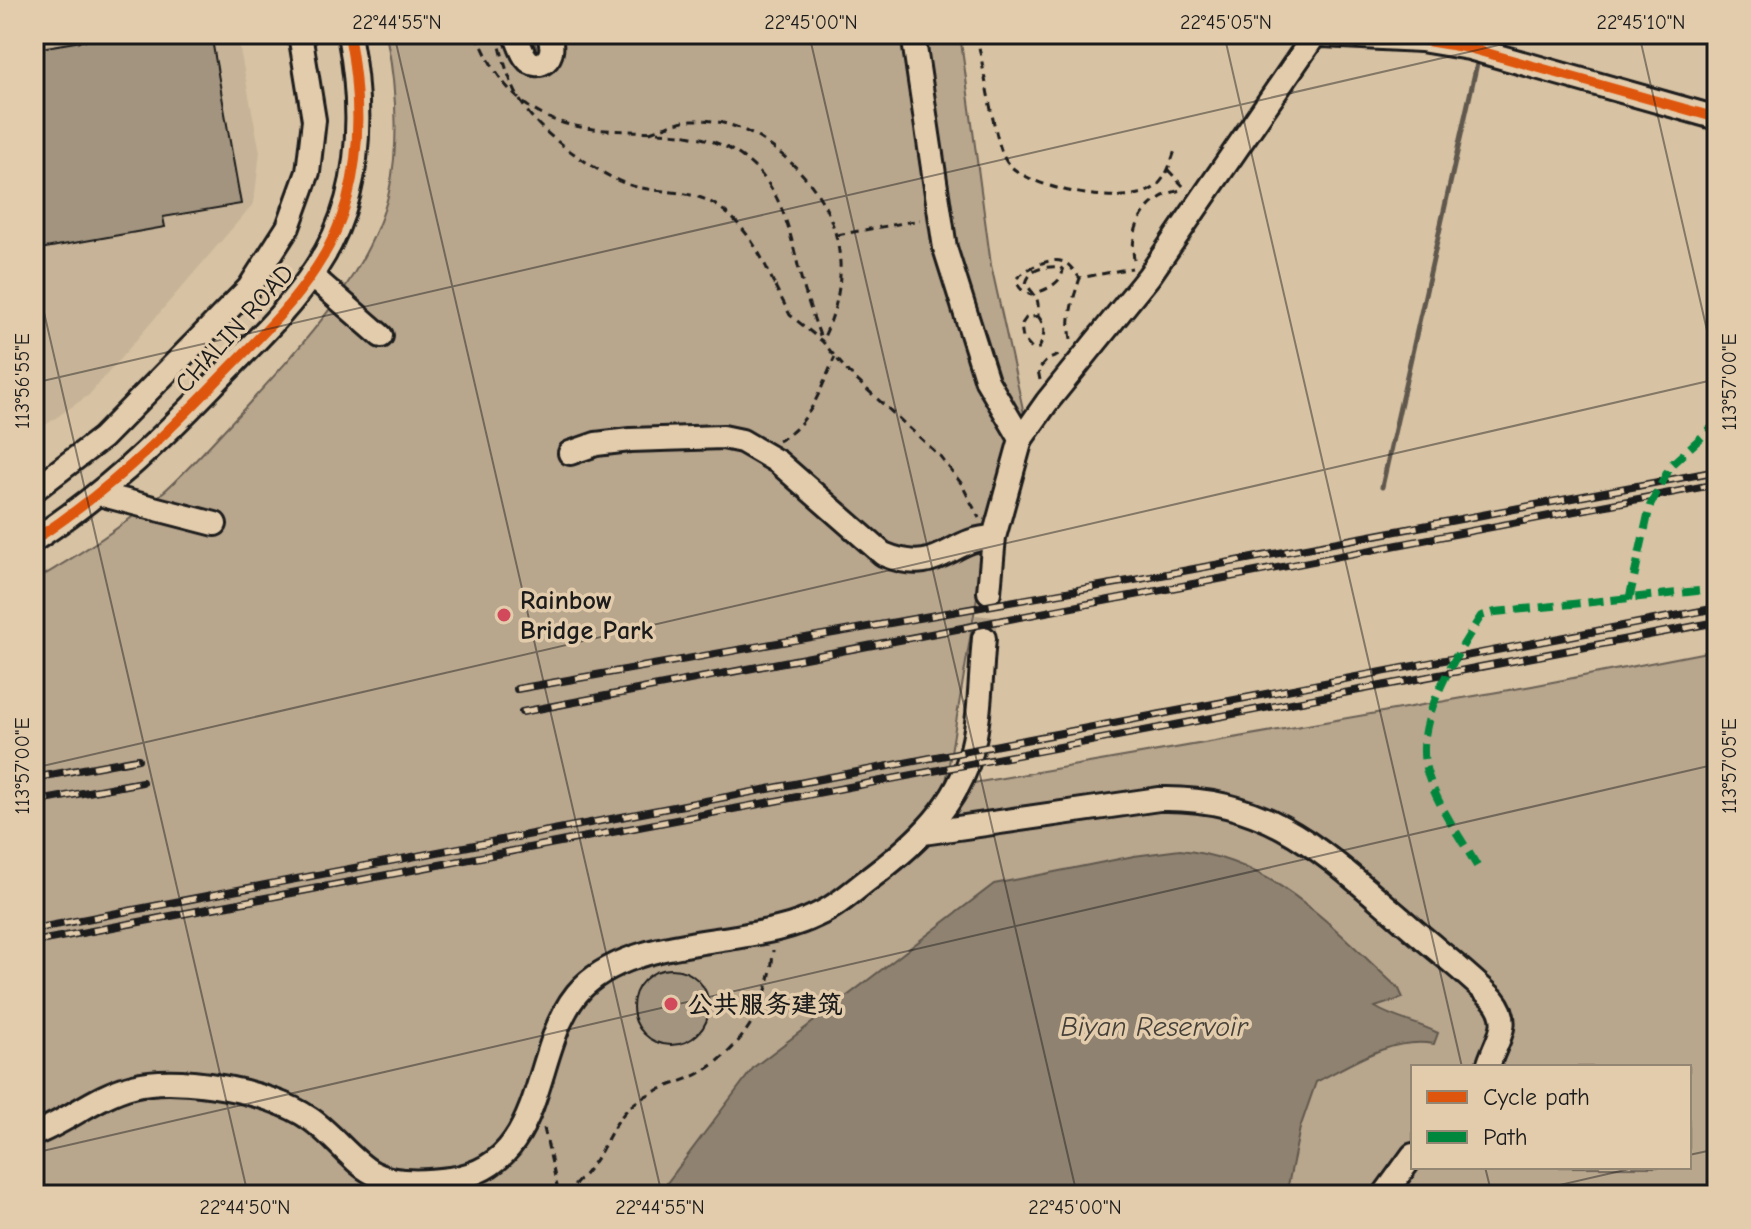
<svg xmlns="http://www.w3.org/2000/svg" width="1751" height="1229" font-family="'Comic Neue','LXGW WenKai TC',sans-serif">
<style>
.built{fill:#c7b498}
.green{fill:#b8a68d;stroke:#6a6154;stroke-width:2;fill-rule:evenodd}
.water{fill:#8f8270;stroke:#61594e;stroke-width:2}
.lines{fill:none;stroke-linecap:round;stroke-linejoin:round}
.stream{stroke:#61594e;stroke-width:5}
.building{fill:#a2947e;stroke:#1c1c1c;stroke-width:2}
.minor-tunnel{stroke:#b2a188;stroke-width:22;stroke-dasharray:22 11;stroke-linecap:butt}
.minor-casing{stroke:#1c1c1c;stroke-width:28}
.path{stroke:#1c1c1c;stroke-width:3;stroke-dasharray:8 6;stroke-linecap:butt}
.minor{stroke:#e3ccac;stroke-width:22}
.rail-casing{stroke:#1c1c1c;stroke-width:8}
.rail{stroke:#e3ccac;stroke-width:5;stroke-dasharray:15;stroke-linecap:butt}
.path-bridge{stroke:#1c1c1c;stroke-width:3;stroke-dasharray:8 6;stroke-linecap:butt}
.quiet{stroke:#00873e;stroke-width:8;stroke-dasharray:16 8;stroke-linecap:butt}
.cycleway-casing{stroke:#e3ccac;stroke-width:15}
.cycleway{stroke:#de560d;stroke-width:10}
.ticks{fill:none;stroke:#1c1c1c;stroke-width:2;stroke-opacity:0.45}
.poi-dot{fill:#d1495b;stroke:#e3ccac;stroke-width:3}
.labels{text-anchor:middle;stroke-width:7;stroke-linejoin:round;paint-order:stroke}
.street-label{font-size:26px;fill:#1c1c1c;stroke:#e3ccac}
.poi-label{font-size:26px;font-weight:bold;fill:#1c1c1c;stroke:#e3ccac;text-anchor:start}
.water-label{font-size:28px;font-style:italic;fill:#444039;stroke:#e3ccac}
.neatline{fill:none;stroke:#1c1c1c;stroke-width:3}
.ticks-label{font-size:20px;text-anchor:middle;fill:#1c1c1c}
</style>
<rect width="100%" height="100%" fill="#d7c2a3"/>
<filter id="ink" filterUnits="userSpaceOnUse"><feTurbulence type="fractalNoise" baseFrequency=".0125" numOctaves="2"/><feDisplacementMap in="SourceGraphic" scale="16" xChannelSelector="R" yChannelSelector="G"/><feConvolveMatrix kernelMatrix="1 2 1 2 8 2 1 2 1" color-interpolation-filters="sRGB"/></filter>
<g filter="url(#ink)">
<path class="built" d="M34,34h203l23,118 -6,51 -165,192 -55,38z"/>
<path class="green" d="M386,34h574l31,231 34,153 -18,29 -11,36 -51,305 587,-102 185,-36v545h-1683v-614c43,-25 88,-54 126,-86 29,-25 54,-55 81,-83 56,-61 129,-137 148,-220 11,-52 7,-107 -3,-158zM1413,1067h276v100h-276z"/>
<path class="water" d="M1180,850c97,10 151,77 219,139l4,9 -28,9c19,12 42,15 63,26l-4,11c-44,-7 -80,19 -118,38l-16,46 -14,67h-628l96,-128 240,-183 140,-28z"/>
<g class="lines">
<path class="stream" d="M529,34l6,14
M1481,45l3,-11
M1382,487l96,-428"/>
</g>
<path class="building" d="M123,34h88l30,170 -78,13 2,10 -131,23v-201z
M633 1007a38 38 0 1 1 76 0a38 38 0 1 1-76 0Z"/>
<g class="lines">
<path class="minor-tunnel" d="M984,638l5,-46"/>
<g class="minor-casing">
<path id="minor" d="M515,34c4,8 6,18 11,24 11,15 34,1 22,-24
M913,34l32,214 42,133 34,58
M1303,34l118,6 48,8 248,70
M311,275l70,61
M570,453l26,-9 34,-4 93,-3 19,4 36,21 105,92c57,24 65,-16 111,-17
M34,490l68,-52 147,-150 39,-61 20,-55 6,-52 -14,-86
M99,494l116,30
M34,540c70,-46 120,-94 178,-154 36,-38 76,-74 104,-118 47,-70 48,-154 33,-234
M989,592l5,-55 27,-98 26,-37 102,-126 165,-240
M923,833l236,-34c109,-3 164,53 241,119 30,27 64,52 93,81 21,25 2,42 -5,68
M34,1134c34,-13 63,-39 99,-48 46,-12 137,5 176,32 23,15 43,44 64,55 20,11 54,9 77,6 102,-13 79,-139 133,-192 38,-37 103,-42 153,-50 28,-5 55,-9 81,-22 18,-8 33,-21 48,-33 43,-32 87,-69 104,-122 12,-38 11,-82 15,-122
M1384,1195l29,-40"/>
</g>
<path class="path" d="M477,34c63,162 198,49 281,137 27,28 34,71 43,107 6,21 13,42 21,63
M981,34l-2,13c5,23 16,97 27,114 19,28 117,46 146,28 14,-8 19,-27 24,-42
M650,132c14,-5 28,-11 42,-12 30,-1 56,9 80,27 66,48 87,120 50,194
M1168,170l17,18
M837,235l83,-15
M1134,260c-5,-35 13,-64 48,-70
M775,286l15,29 32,26 27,32 91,83 21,27 18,35
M1038,316c8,10 7,21 1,32l-7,1 -9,-10 -2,-14 5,-7 12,-2c1,-20 -1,-17 -12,-32 3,-16 20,-18 34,-17l3,3c-2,15 -19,20 -32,25 -9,-4 -14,-7 -14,-17 10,-10 35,-23 49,-15 5,3 9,10 14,15
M1071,339c-4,-23 2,-40 9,-61l52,-10
M1040,380l-2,-10 9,-10 12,-5
M778,441c32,-15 43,-54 57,-84
M544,1128l15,67
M564,1195c14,-12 26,-26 36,-42 9,-16 16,-33 30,-46 16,-15 40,-21 60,-29 50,-22 81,-75 83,-128"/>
<use href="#minor" class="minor"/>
<g class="rail-casing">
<path id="rail" d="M517,689l634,-112 566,-106
M522,712l1195,-228
M34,778l104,-19
M34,802l108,-20
M34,929l1683,-321
M34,942l1683,-320"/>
</g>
<use href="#rail" class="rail"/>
<path class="path-bridge" d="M497,34c15,66 30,88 86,126 17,11 33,22 54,27 26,6 54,3 77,17 31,19 47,50 61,82"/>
<path class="quiet" d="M1629,600l21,-94 21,-41 46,-42
M1477,866c-18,-31 -40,-61 -50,-94 -15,-49 29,-116 54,-156l14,-4 222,-23"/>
<g class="cycleway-casing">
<path id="cycleway" d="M1303,34l118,6 48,8 248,70
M34,540c70,-46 120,-94 178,-154 36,-38 76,-74 104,-118 47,-70 48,-154 33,-234"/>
</g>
<use href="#cycleway" class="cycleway"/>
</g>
</g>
<path class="ticks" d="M394,34l268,1161M809,34l268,1161M1224,34l238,1033M1639,34l78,340M34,269l214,926M34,383l1513,-349M34,768l1683,-389M34,1153l1683,-389M1689,1155l28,-6M1485,1167l7,28M1516,1195l122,-28"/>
<g class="poi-dot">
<circle cx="504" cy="615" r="8"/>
<circle cx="671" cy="1004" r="8"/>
</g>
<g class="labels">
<g class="street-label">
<text transform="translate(234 328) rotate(-48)" y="9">CHALIN ROAD</text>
</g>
<g class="poi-label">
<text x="520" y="609">Rainbow<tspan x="520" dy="30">Bridge Park</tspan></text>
<text x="687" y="1013">公共服务建筑</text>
</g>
<g class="water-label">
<text x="1154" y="1036">Biyan Reservoir</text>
</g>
</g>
<rect width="1751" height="1229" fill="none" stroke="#e3ccac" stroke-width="88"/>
<rect x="1411" y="1065" width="280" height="104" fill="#e3ccac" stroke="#938672" stroke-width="2"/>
<rect x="1427" y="1091" width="40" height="12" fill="#de560d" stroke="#938672" stroke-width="2"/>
<text x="1483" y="1105" font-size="24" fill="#1c1c1c">Cycle path</text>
<rect x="1427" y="1131" width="40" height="12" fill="#00873e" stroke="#938672" stroke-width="2"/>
<text x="1483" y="1145" font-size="24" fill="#1c1c1c">Path</text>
<rect x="44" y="44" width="1663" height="1141" class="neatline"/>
<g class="ticks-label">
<text x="397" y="29">22°44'55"N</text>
<text x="811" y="29">22°45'00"N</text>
<text x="1226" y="29">22°45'05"N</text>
<text x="1641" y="29">22°45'10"N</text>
<text transform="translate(22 381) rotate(-90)" y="7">113°56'55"E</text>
<text transform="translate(1729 382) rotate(-90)" y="7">113°57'00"E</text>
<text transform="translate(22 766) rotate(-90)" y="7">113°57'00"E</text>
<text transform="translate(1729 766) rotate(-90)" y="7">113°57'05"E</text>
<text x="245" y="1214">22°44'50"N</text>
<text x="660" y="1214">22°44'55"N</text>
<text x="1075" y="1214">22°45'00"N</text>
</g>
</svg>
